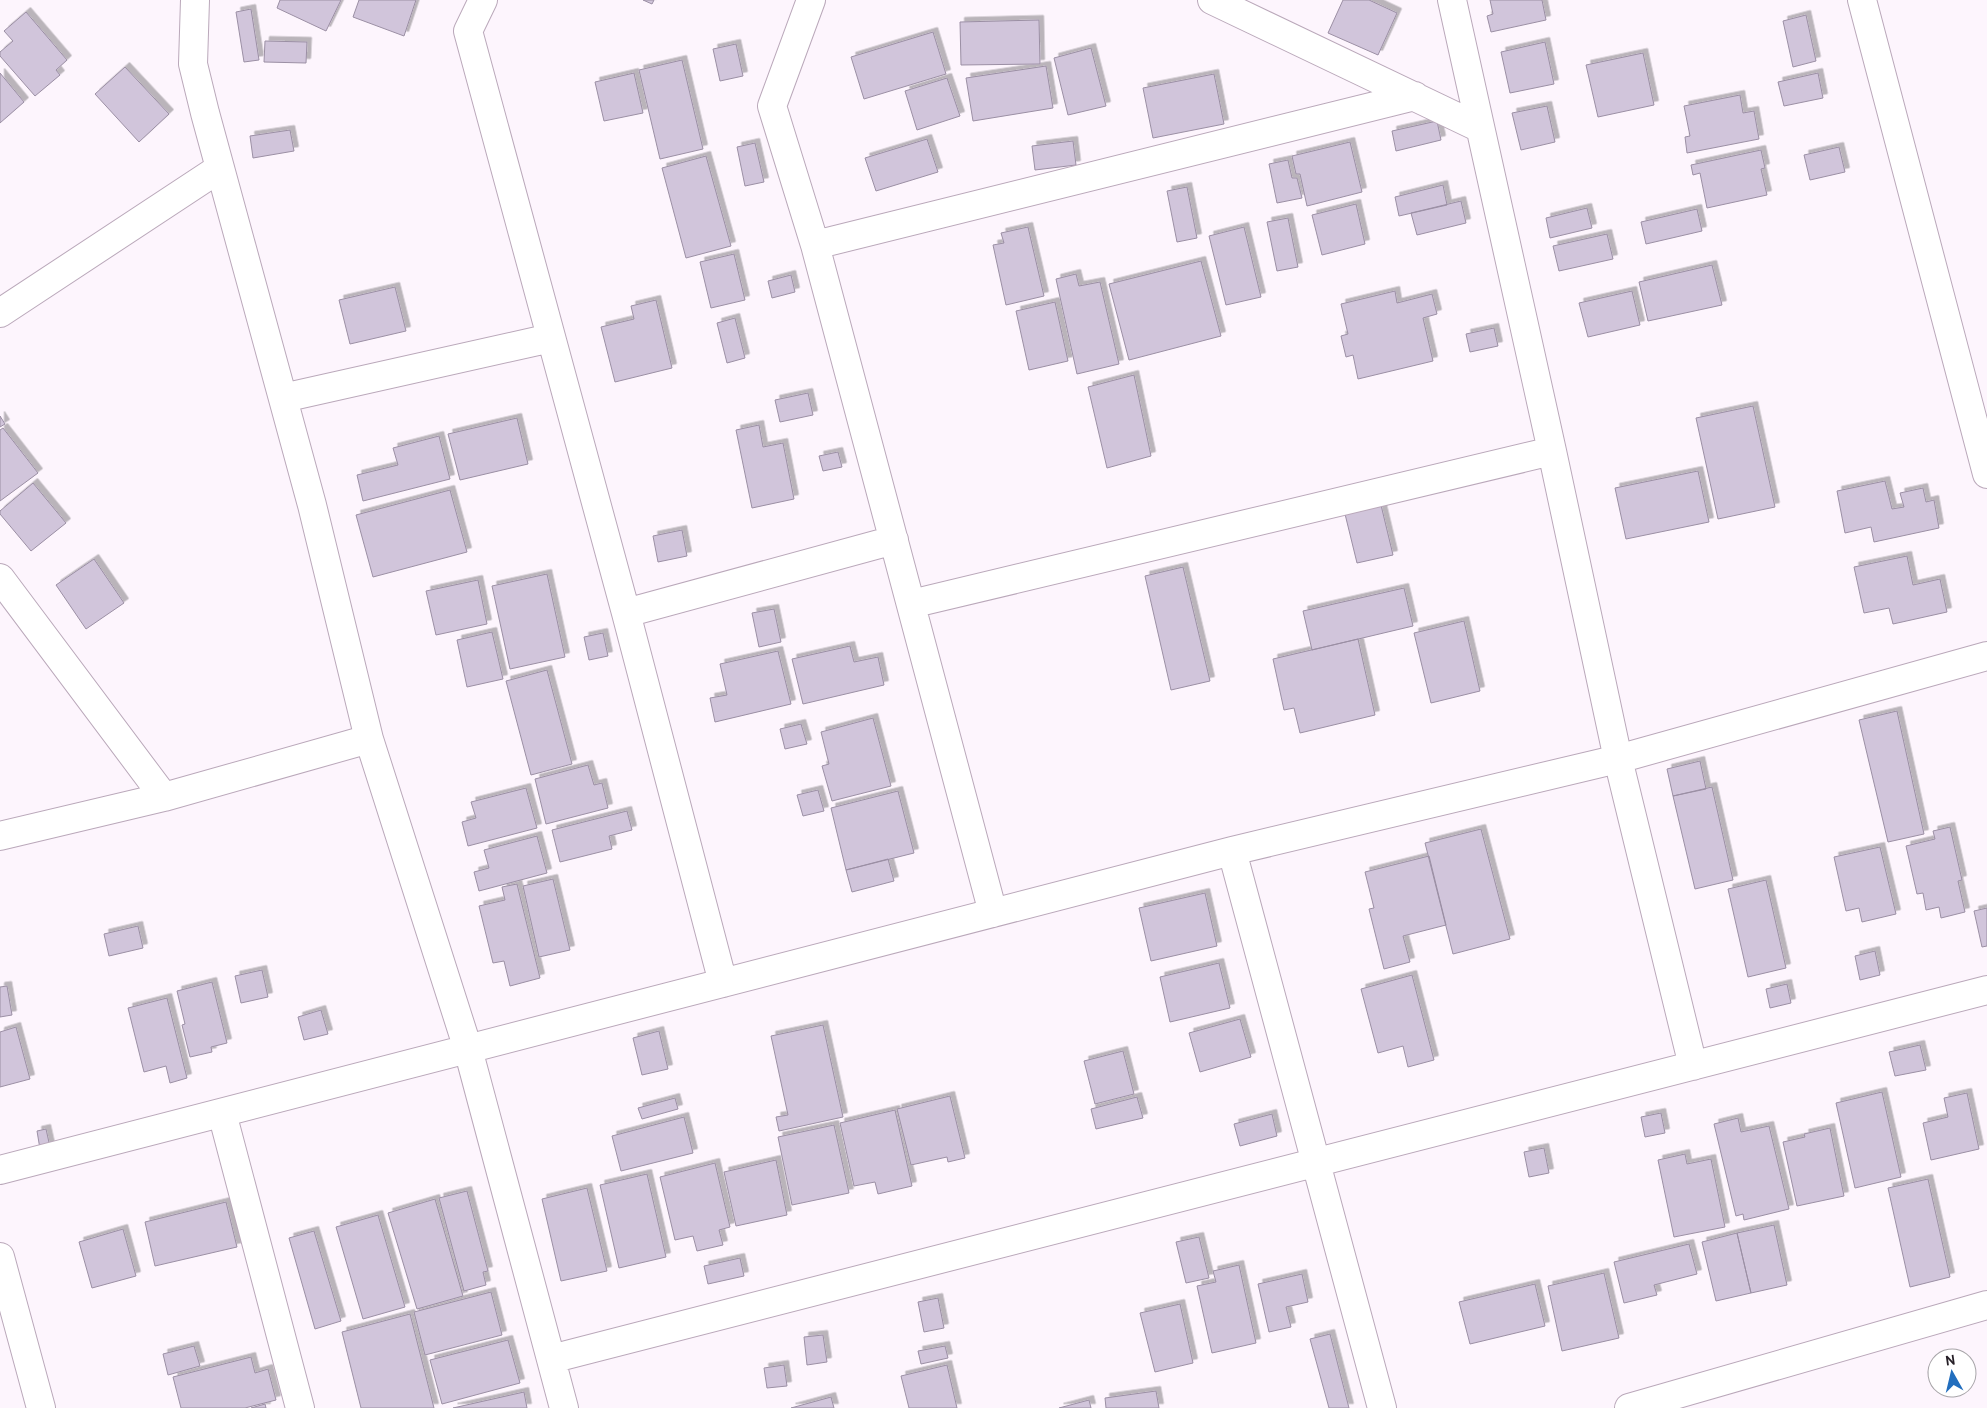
<svg xmlns="http://www.w3.org/2000/svg" width="1987" height="1408" font-family="Overpass,sans-serif">
<style>
.building{fill:#d1c5db;stroke:#9b8fa4;filter:url(#shadow)}
.lines{fill:none;stroke-linecap:round;stroke-linejoin:round}
.street-casing{stroke:#baa8ba;stroke-width:30}
.street{stroke:#fff;stroke-width:28}
</style>
<defs>
<filter id="shadow"><feDropShadow dx="4.5" dy="-4.5" stdDeviation="0" flood-color="#0004"/></filter>
</defs>
<rect width="100%" height="100%" fill="#fdf5fd"/>
<path class="building" d="M280,0h61l-15,31 -49,-23z
M359,0h57l-12,36 -51,-19z
M643,0h11l-2,4z
M1343,0h26l28,13 -19,42 -50,-22z
M1490,0h52l4,20 -55,12 -4,-16 6,-2z
M251,9l8,51 -15,2 -8,-50z
M26,12l41,48 -11,10 4,5 -25,21 -35,-40v-4l13,-11 -9,-10z
M1806,15l10,46 -23,6 -10,-46z
M1039,20l1,44 -79,1 -1,-43z
M933,32l13,42 -82,25 -13,-42z
M265,41l42,1 -1,21 -42,-1z
M1545,42l9,42 -44,9 -9,-41z
M736,44l7,32 -23,5 -7,-32z
M1091,48l15,58 -38,9 -14,-57z
M1643,53l11,52 -56,12 -12,-52z
M682,60l21,89 -43,10 -21,-89z
M1046,66l7,42 -80,13 -7,-43z
M125,67l44,47 -30,28 -44,-48z
M0,73l24,29 -24,21z
M634,73l9,40 -39,8 -9,-39z
M1818,73l5,25 -39,8 -6,-24z
M1214,74l10,50 -71,14 -10,-50z
M947,78l13,38 -43,14 -12,-39z
M1740,95l3,18 11,-2 5,28 -72,14 -2,-16 5,-1 -6,-30z
M1547,106l8,36 -34,8 -9,-37z
M1437,121l4,19 -45,11 -4,-20z
M290,130l4,21 -41,7 -3,-22z
M927,139l11,33 -62,19 -11,-33z
M1073,141l3,24 -41,5 -3,-24z
M1350,142l12,50 -55,14 -7,-32h-4l-4,-18z
M755,143l9,39 -19,4 -8,-39z
M1839,147l6,25 -35,8 -6,-25z
M1761,150l4,18 -4,1 6,26 -60,13 -7,-35 -7,2 -2,-10z
M706,156l25,90 -45,12 -24,-90z
M1288,160l4,18h5l5,20 -25,5 -8,-39z
M1443,185l4,20 -48,11 -4,-19z
M1187,187l10,51 -20,4 -10,-51z
M1461,201l5,22 -49,12 -6,-22z
M1356,204l9,40 -43,11 -10,-40z
M1587,208l5,20 -42,10 -4,-20z
M1697,209l5,22 -56,13 -5,-22z
M1288,218l10,49 -21,4 -10,-49z
M1028,227l16,69 -38,9 -13,-60 11,-2 -3,-10z
M1244,227l17,70 -35,8 -17,-69z
M1607,234l6,25 -54,12 -6,-25z
M734,254l11,46 -34,8 -11,-46z
M1201,261l20,75 -92,24 -20,-76z
M1712,265l10,40 -74,16 -9,-39z
M1076,274l3,12 21,-4 19,82 -42,10 -21,-95z
M791,275l4,17 -23,6 -4,-17z
M395,287l11,44 -56,13 -11,-44z
M1395,291l2,12 35,-9 5,20 -14,4 10,43 -75,18 -5,-24 -7,2 -5,-21 7,-2 -7,-30z
M1632,291l8,34 -52,12 -9,-34z
M656,300l16,68 -57,14 -14,-55 33,-8 -3,-13z
M1055,302l13,59 -39,9 -13,-59z
M735,318l10,40 -18,5 -10,-40z
M1494,328l4,18 -28,6 -4,-18z
M1134,375l17,81 -44,12 -19,-81z
M808,393l5,22 -33,7 -5,-22z
M1753,406l22,101 -57,12 -22,-101z
M0,416l5,8 -5,3z
M517,418l11,46 -68,16 -12,-46z
M759,425l4,22 20,-4 11,56 -42,9 -16,-78z
M3,428l35,45 -38,28v-71z
M439,436l11,43 -87,22 -6,-26 41,-10 -5,-17z
M838,452l4,15 -19,4 -4,-15z
M1698,471l11,51 -83,17 -11,-51z
M1885,481l7,28 12,-2 -4,-14 23,-5 3,14 8,-2 5,28 -65,14 -3,-15 -26,6 -8,-42z
M33,483l33,40 -35,28 -31,-37v-3z
M450,490l17,62 -94,25 -17,-62z
M1381,505l12,50 -36,8 -12,-49z
M682,530l5,26 -29,6 -5,-26z
M1907,556l6,29 27,-6 7,33 -54,12 -4,-16 -25,5 -10,-46z
M94,559l30,44 -38,26 -30,-44z
M1183,567l27,114 -39,9 -26,-114z
M547,574l18,83 -55,12 -18,-83z
M478,580l9,44 -51,11 -10,-44z
M1404,588l9,38 -101,24 -9,-39z
M774,609l7,33 -22,5 -7,-34z
M1464,621l16,70 -49,12 -17,-70z
M492,632l11,47 -36,8 -10,-47z
M603,633l5,23 -19,4 -5,-23z
M1358,639l17,76 -75,18 -6,-25 -10,2 -11,-51z
M850,646l4,16 24,-5 6,28 -81,19 -11,-45z
M778,651l13,53 -76,18 -5,-24 17,-3 -7,-31z
M547,670l25,94 -41,11 -25,-94z
M1897,711l27,123 -36,8 -29,-122z
M873,718l18,68 -59,15 -10,-35 7,-2 -8,-32z
M801,724l6,20 -22,5 -5,-20z
M1700,761l6,28 -33,7 -6,-27z
M588,765l6,20 8,-2 6,25 -62,16 -11,-45z
M1712,787l21,93 -38,9 -22,-93z
M526,788l11,40 -69,18 -6,-24 14,-4 -5,-16z
M818,790l6,21 -21,5 -6,-21z
M898,791l16,62 -68,17 -15,-62z
M627,811l5,19 -23,6 3,13 -52,13 -8,-32z
M1950,827l12,53 -4,1 7,31 -24,6 -2,-11 -13,3 -3,-17 -6,1 -11,-48 29,-7 -2,-8z
M1481,829l29,110 -57,15 -28,-111z
M537,836l10,37 -68,18 -5,-19 15,-4 -5,-18z
M1880,847l16,67 -34,8 -3,-14 -13,3 -12,-54z
M1429,856l17,69 -43,11 7,26 -26,7 -15,-60 5,-1 -9,-36z
M888,859l6,22 -42,11 -6,-22z
M553,879l17,71 -31,7 -16,-71z
M1766,880l20,88 -38,9 -20,-88z
M517,884l23,94 -30,8 -6,-25 -11,2 -14,-57 26,-6 -3,-13z
M1205,893l12,53 -66,15 -12,-53z
M1987,908v38l-5,1 -8,-36z
M138,926l5,22 -34,8 -5,-22z
M1875,951l5,24 -20,5 -5,-24z
M1219,963l11,45 -60,14 -10,-45z
M262,970l6,27 -27,6 -6,-27z
M1412,975l22,85 -26,7 -5,-21 -25,7 -17,-64z
M212,982l15,61 -16,4 1,5 -22,5 -8,-32 3,-1 -8,-33z
M1787,984l4,19 -21,5 -4,-19z
M7,986l5,29 -12,2v-30z
M167,998l20,80 -17,5 -4,-17 -22,6 -16,-64z
M321,1010l7,24 -24,6 -6,-23z
M1240,1019l11,38 -51,15 -11,-39z
M823,1025l20,92 -64,14 -3,-14 12,-2 -17,-79z
M16,1027l14,52 -30,8v-55z
M659,1031l9,38 -26,6 -9,-37z
M1920,1045l6,25 -31,6 -6,-24z
M1123,1051l11,43 -39,10 -11,-43z
M1882,1092l19,85 -46,11 -19,-85z
M1967,1093l12,56 -48,11 -8,-37 25,-6 -4,-19z
M950,1096l15,62 -17,4 -1,-5 -36,8 -14,-56z
M1137,1097l6,21 -47,11 -5,-20z
M675,1098l3,11 -36,10 -4,-11z
M895,1110l17,76 -34,8 -3,-12 -21,4 -14,-63z
M1661,1113l4,20 -20,4 -4,-20z
M1272,1114l5,22 -37,10 -6,-22z
M684,1117l9,36 -72,18 -9,-35z
M1738,1118l3,14 28,-6 20,83 -45,11 -1,-6 -7,2 -22,-92z
M834,1125l15,68 -57,12 -14,-68z
M1830,1128l14,68 -47,10 -14,-64 22,-5 -1,-3z
M46,1129l4,18 -10,2 -3,-18z
M1544,1148l5,25 -20,4 -5,-25z
M1685,1154l2,10 24,-5 14,68 -51,10 -16,-77z
M776,1160l11,55 -51,11 -12,-54z
M715,1163l15,64 -11,3 4,15 -26,6 -4,-15 -18,4 -15,-63z
M647,1174l19,83 -47,11 -19,-83z
M1928,1179l22,98 -40,10 -22,-99z
M587,1188l20,83 -46,10 -19,-82z
M467,1191l21,80 -5,1 3,13 -22,6 -25,-93z
M435,1199l28,97 -46,13 -29,-96z
M226,1202l11,45 -82,19 -10,-44z
M378,1215l27,92 -42,12 -27,-92z
M1774,1225l13,60 -36,8 -14,-60z
M123,1229l13,47 -44,12 -13,-46z
M314,1231l27,90 -26,8 -26,-91z
M1737,1233l14,60 -35,8 -14,-59z
M1199,1237l10,41 -23,5 -10,-41z
M1689,1244l8,30 -43,11 3,10 -33,8 -10,-41z
M740,1258l4,18 -36,8 -4,-18z
M1239,1265l17,78 -44,10 -15,-67 19,-4 -3,-11z
M1604,1273l15,65 -57,13 -14,-65z
M1302,1274l6,28 -22,5 5,20 -22,5 -11,-48z
M1535,1284l10,42 -75,18 -11,-42z
M491,1292l11,43 -77,20 -11,-43z
M938,1298l6,30 -20,4 -6,-30z
M1180,1304l13,59 -38,9 -15,-59z
M410,1314l24,94h-73l-19,-76z
M1330,1334l19,74h-20l-19,-69z
M823,1335l4,27 -20,3 -3,-28z
M508,1340l12,43 -78,21 -12,-44z
M194,1346l6,20 -32,9 -5,-21z
M945,1346l3,12 -27,6 -3,-13z
M251,1357l4,16 13,-4 8,31 -31,8h-64l-8,-31z
M784,1365l3,21 -20,2 -3,-20z
M947,1365l10,43h-48l-8,-32z
M1156,1391l3,17h-53l-1,-10z
M524,1392l3,16h-74z
M831,1397l3,11h-43z
M1089,1400l2,8h-32z
M265,1404l1,4h-15z"/>
<g class="lines">
<g class="street-casing">
<path id="street" d="M195,0l-2,64 12,49 107,392 57,234 99,310 96,359
M483,0l-15,31 158,582 97,370
M811,0l-39,106 43,139 178,668
M1212,0l268,128
M1452,0l100,451 66,308 75,307
M1862,0l125,474
M815,245l600,-149
M0,313l220,-145
M283,398l268,-60
M0,578l164,219
M911,604l641,-153
M626,613l268,-73
M0,836l164,-39 205,-58
M1232,851l150,557
M222,1113l78,295
M0,1170l1232,-319 386,-92 369,-103
M0,1257l41,151
M551,1359l1436,-369
M1629,1408l358,-103"/>
</g>
<use href="#street" class="street"/>
</g>
<g transform="translate(1952 1373) rotate(352)"><circle r="24" fill="#ffffff" stroke="#a8a5a9"/>
<path d="M0-4L9 19L0 12L-9 19Z" fill="#226ebe"/>
<text y="-8" font-size="14" font-weight="bold" text-anchor="middle" fill="#261f27">N</text>
</g>
</svg>
